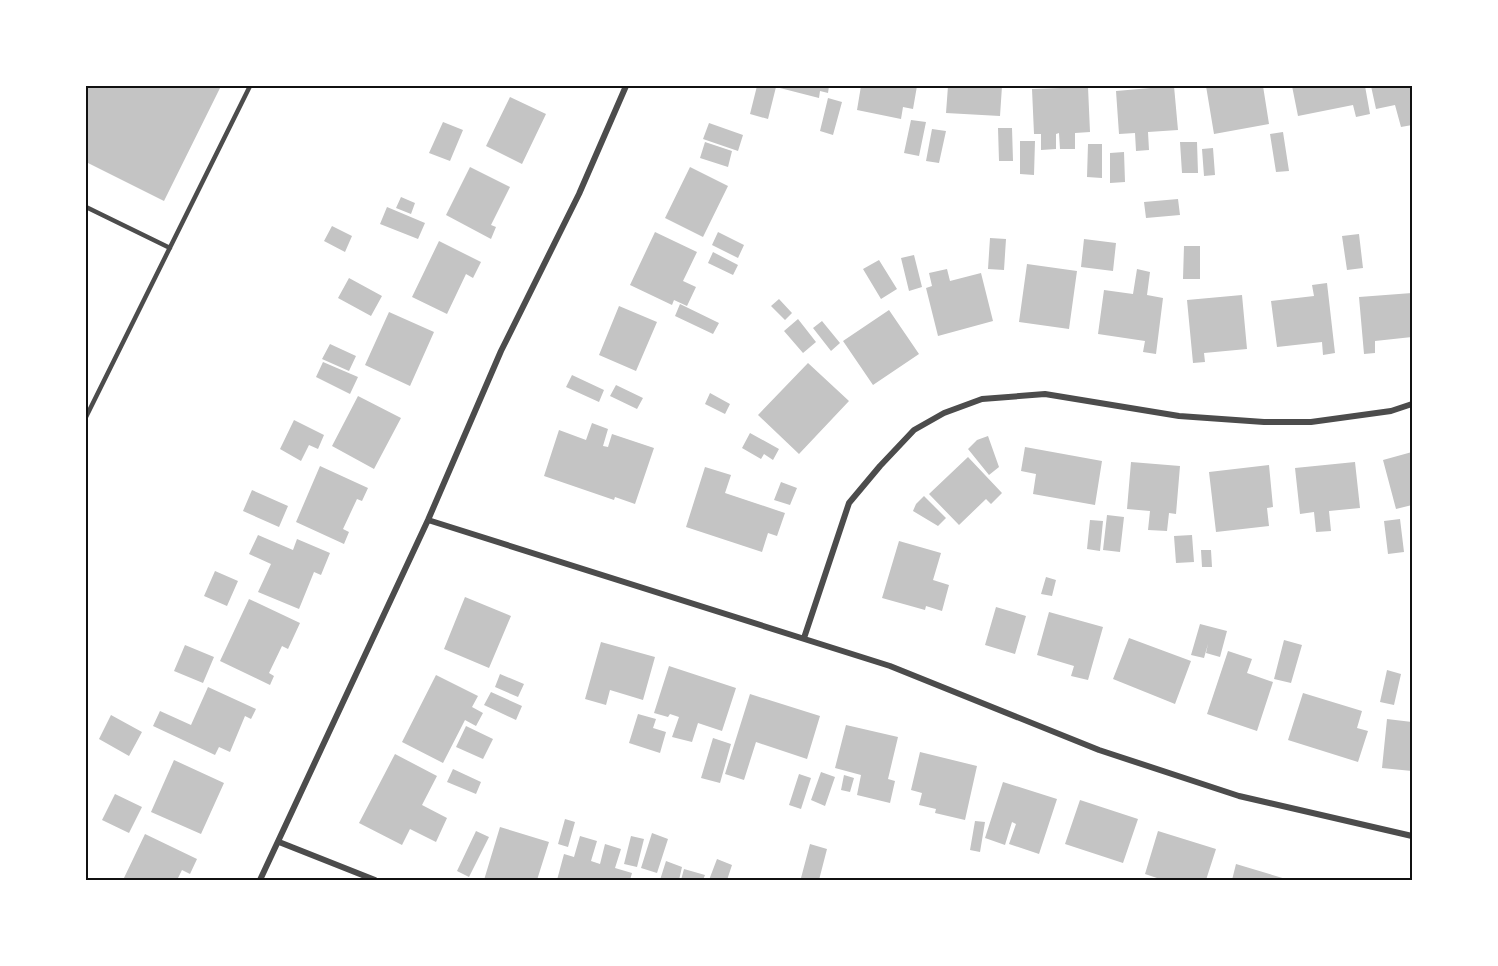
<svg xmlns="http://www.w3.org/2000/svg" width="1498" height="966" font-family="Jost,sans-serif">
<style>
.building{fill:#c4c4c4}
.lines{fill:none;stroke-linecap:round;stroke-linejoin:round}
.service{stroke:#4c4c4c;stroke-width:4.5}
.minor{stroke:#4c4c4c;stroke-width:6}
.neatline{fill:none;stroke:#111;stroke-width:2}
</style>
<rect width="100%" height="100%" fill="#fff"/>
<path class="building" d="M86,86h135l-57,115 -78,-39z
M757,86h72l-1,7 -8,-2 -1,7 -43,-11 -8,32 -18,-5z
M861,86h56l-4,23 -10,-2 -2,12 -44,-9z
M948,86h54l-2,30 -54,-3z
M1174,86l4,44 -30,2 1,18 -13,1 -1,-18 -16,1 -3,-43z
M1206,86h57l6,38 -55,10z
M1292,86h73l5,28 -14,3 -3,-12 -55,11z
M1371,86h41v39l-11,2 -6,-22 -19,4z
M1088,87l2,45 -15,1v16h-15l-1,-16 -3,1v15l-15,1v-16h-7l-2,-45z
M510,97l36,17 -24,50 -36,-18z
M828,98l14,4 -9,33 -13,-4z
M911,120l15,2 -7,34 -15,-3z
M443,122l20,8 -13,31 -21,-8z
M709,123l34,12 -5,16 -35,-12z
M998,128h14l1,33h-14z
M932,129l14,2 -7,32 -13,-2z
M1283,132l6,39 -13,1 -6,-38z
M1020,141h15l-1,34 -14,-1z
M705,142l27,9 -4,16 -28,-9z
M1180,142h17l1,31h-16z
M1088,144h14v34l-15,-1z
M1213,148l2,27 -11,1 -2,-27z
M1124,152l1,30 -15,1v-30z
M470,167l40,20 -19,38 5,2 -5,12 -45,-24z
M690,167l38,19 -25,51 -38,-19z
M401,197l14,6 -4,11 -15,-6z
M1178,199l2,16 -34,3 -2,-16z
M387,207l38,16 -7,16 -38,-15z
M332,226l20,10 -7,16 -21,-11z
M655,232l42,20 -14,29 13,6 -9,19 -13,-6 -2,5 -42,-20z
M718,232l26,13 -6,13 -26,-13z
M1359,234l4,34 -16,2 -5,-34z
M990,238l16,1 -2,31 -16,-1z
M1084,239l32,4 -3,28 -32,-4z
M439,241l42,21 -8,16 -7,-4 -19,40 -35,-17z
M1184,246h16v33h-17z
M713,252l25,13 -5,10 -25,-12z
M914,255l8,32 -13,4 -8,-33z
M879,260l18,29 -16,10 -18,-30z
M1027,264l50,7 -8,58 -50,-7z
M947,269l3,12 31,-8 12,48 -55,15 -12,-48 6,-2 -3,-13z
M1137,269l13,3 -3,23 16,3 -7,56 -13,-2 2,-11 -47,-7 6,-44 29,4z
M349,278l33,18 -11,20 -33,-18z
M1327,283l8,70 -12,2 -1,-13 -45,5 -6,-46 43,-5 -2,-11z
M1412,293v44l-37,4v12l-11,1 -5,-57z
M1242,295l5,54 -43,4 1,9 -12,1 -6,-63z
M779,299l13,14 -7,7 -14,-14z
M680,304l39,19 -6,11 -38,-18z
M619,306l38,16 -21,49 -37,-16z
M889,310l30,44 -46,31 -30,-44z
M389,312l45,20 -24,54 -45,-21z
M798,319l18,23 -13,11 -19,-22z
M822,321l18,22 -9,8 -18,-23z
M330,344l26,12 -7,15 -27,-12z
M323,362l35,15 -8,17 -34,-17z
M808,363l41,38 -50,53 -41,-39z
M572,375l32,15 -5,12 -33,-15z
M616,385l27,13 -6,11 -27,-13z
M710,393l20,11 -5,10 -20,-10z
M358,396l43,22 -27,51 -42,-23z
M294,420l30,15 -6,14 -9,-4 -8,16 -21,-12z
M592,423l16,6 -5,17 5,1 4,-13 42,14 -19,56 -20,-7 -1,3 -70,-24 15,-46 27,10z
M750,433l29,16 -6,11 -9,-6 -3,5 -19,-11z
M988,436l11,31 -10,8 -21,-26 9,-9z
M1025,447l77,14 -7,44 -62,-11 3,-20 -15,-3z
M1412,452v53l-16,4 -13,-49z
M968,457l34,36 -11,11 -5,-5 -27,26 -30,-31z
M1131,462l49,4 -4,48 -7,-1 -2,18 -19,-1 2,-19 -23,-2z
M1355,462l5,46 -31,3 2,20 -15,1 -2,-20 -14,2 -5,-46z
M1269,465l4,42 -6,1 2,18 -53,6 -7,-60z
M320,466l48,22 -6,13 -5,-2 -14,30 6,3 -5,12 -48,-22z
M705,467l26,8 -6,18 60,20 -8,23 -9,-3 -6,19 -76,-25z
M781,482l16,6 -7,17 -16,-5z
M252,490l36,16 -9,21 -36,-16z
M924,496l22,22 -8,8 -25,-15 3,-7z
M1107,515l17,2 -4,35 -17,-2z
M1400,519l4,33 -16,2 -4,-33z
M1090,520l13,1 -3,30 -13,-2z
M258,535l35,15 4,-11 33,14 -9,22 -7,-3 -15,37 -41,-17 13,-28 -22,-10z
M1192,535l2,27 -18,1 -2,-27z
M899,541l42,12 -8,27 16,5 -7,26 -16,-5 -1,4 -43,-12z
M1201,550h10l1,17h-10z
M215,571l23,10 -11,25 -23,-10z
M1046,577l10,3 -4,16 -11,-2z
M465,597l46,19 -22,52 -45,-19z
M249,599l51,24 -12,26 -6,-3 -13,27 5,3 -4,9 -50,-24z
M996,607l30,9 -11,38 -30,-9z
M1049,612l54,15 -15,53 -17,-4 3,-10 -37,-11z
M1200,624l27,7 -7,26 -14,-4 2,-9 -4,14 -13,-3z
M1129,638l62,23 -16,43 -62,-25z
M1284,640l18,5 -11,38 -17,-4z
M601,642l54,15 -12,43 -33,-10 -4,15 -21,-6z
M185,645l29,12 -11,26 -29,-12z
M1228,651l24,8 -5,14 26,9 -16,49 -50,-17z
M669,666l67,22 -14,43 -24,-8 -6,19 -20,-5 7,-20 -9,-3 -2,3 -14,-4z
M1387,670l14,4 -7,31 -14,-3z
M500,674l24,10 -6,13 -23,-10z
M436,675l42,21 -6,11 11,6 -7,13 -11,-6 -22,43 -41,-21z
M208,687l48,22 -5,10 -6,-3 -15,36 -11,-5 -4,8 -62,-29 7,-15 31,14z
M491,692l31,14 -6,14 -32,-15z
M1303,693l59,18 -5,17 11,3 -10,31 -70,-22z
M750,694l70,22 -13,43 -51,-17 -12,38 -19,-6z
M638,714l18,5 -3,9 13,4 -6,21 -31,-10z
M111,715l31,17 -13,24 -30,-17z
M1387,719l25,3v49l-30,-3z
M846,725l52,12 -10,42 7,2 -5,22 -33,-8 4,-20 -26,-7z
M466,726l27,13 -10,20 -27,-12z
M713,738l18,6 -11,39 -19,-5z
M920,752l57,14 -12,54 -30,-7 1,-4 -17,-4 3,-12 -11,-3z
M395,754l42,22 -15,29 25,13 -11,24 -26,-13 -8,16 -43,-22z
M174,760l50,23 -23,51 -50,-22z
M453,769l28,13 -5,12 -29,-12z
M821,772l14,5 -10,29 -14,-6z
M799,774l12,4 -10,31 -12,-4z
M844,775l10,3 -4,14 -9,-2z
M1003,782l54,17 -18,55 -30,-10 7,-20 -4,-2 -7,23 -20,-7z
M115,794l27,13 -13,26 -27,-13z
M1080,800l58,19 -15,44 -58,-19z
M565,819l10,3 -7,25 -10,-3z
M975,821l10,1 -5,30 -10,-2z
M500,827l49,15 -12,38h-53z
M476,831l13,6 -20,40 -12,-6z
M1158,831l58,18 -10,31h-43l-18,-6z
M652,833l16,6 -11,34 -16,-5z
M145,834l52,25 -7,15 -8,-4 -5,10h-54z
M580,836l17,5 -6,20 9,3 5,-20 16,5 -6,19 17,5 -2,7h-73l7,-26 10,3z
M631,836l13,3 -7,28 -13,-3z
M810,844l17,5 -8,31 -18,-2z
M717,859l15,6 -5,15h-18z
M666,861l16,6 -3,13h-19z
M1236,864l53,16h-57z
M684,869l21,6 -2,5h-22z"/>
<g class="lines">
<path class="service" d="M86,207l84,41
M86,417l164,-331"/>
<path class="minor" d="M428,520l462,146 209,84 140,46 173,40
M804,638l45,-135 31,-37 34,-36 30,-17 38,-14 63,-5 134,22 85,6h47l80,-11 21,-7
M279,842l96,38
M260,880l168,-360 73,-169 78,-157 47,-108"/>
</g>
<rect width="1498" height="966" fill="none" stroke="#ffffff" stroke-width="174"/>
<rect x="87" y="87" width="1324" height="792" class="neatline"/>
</svg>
